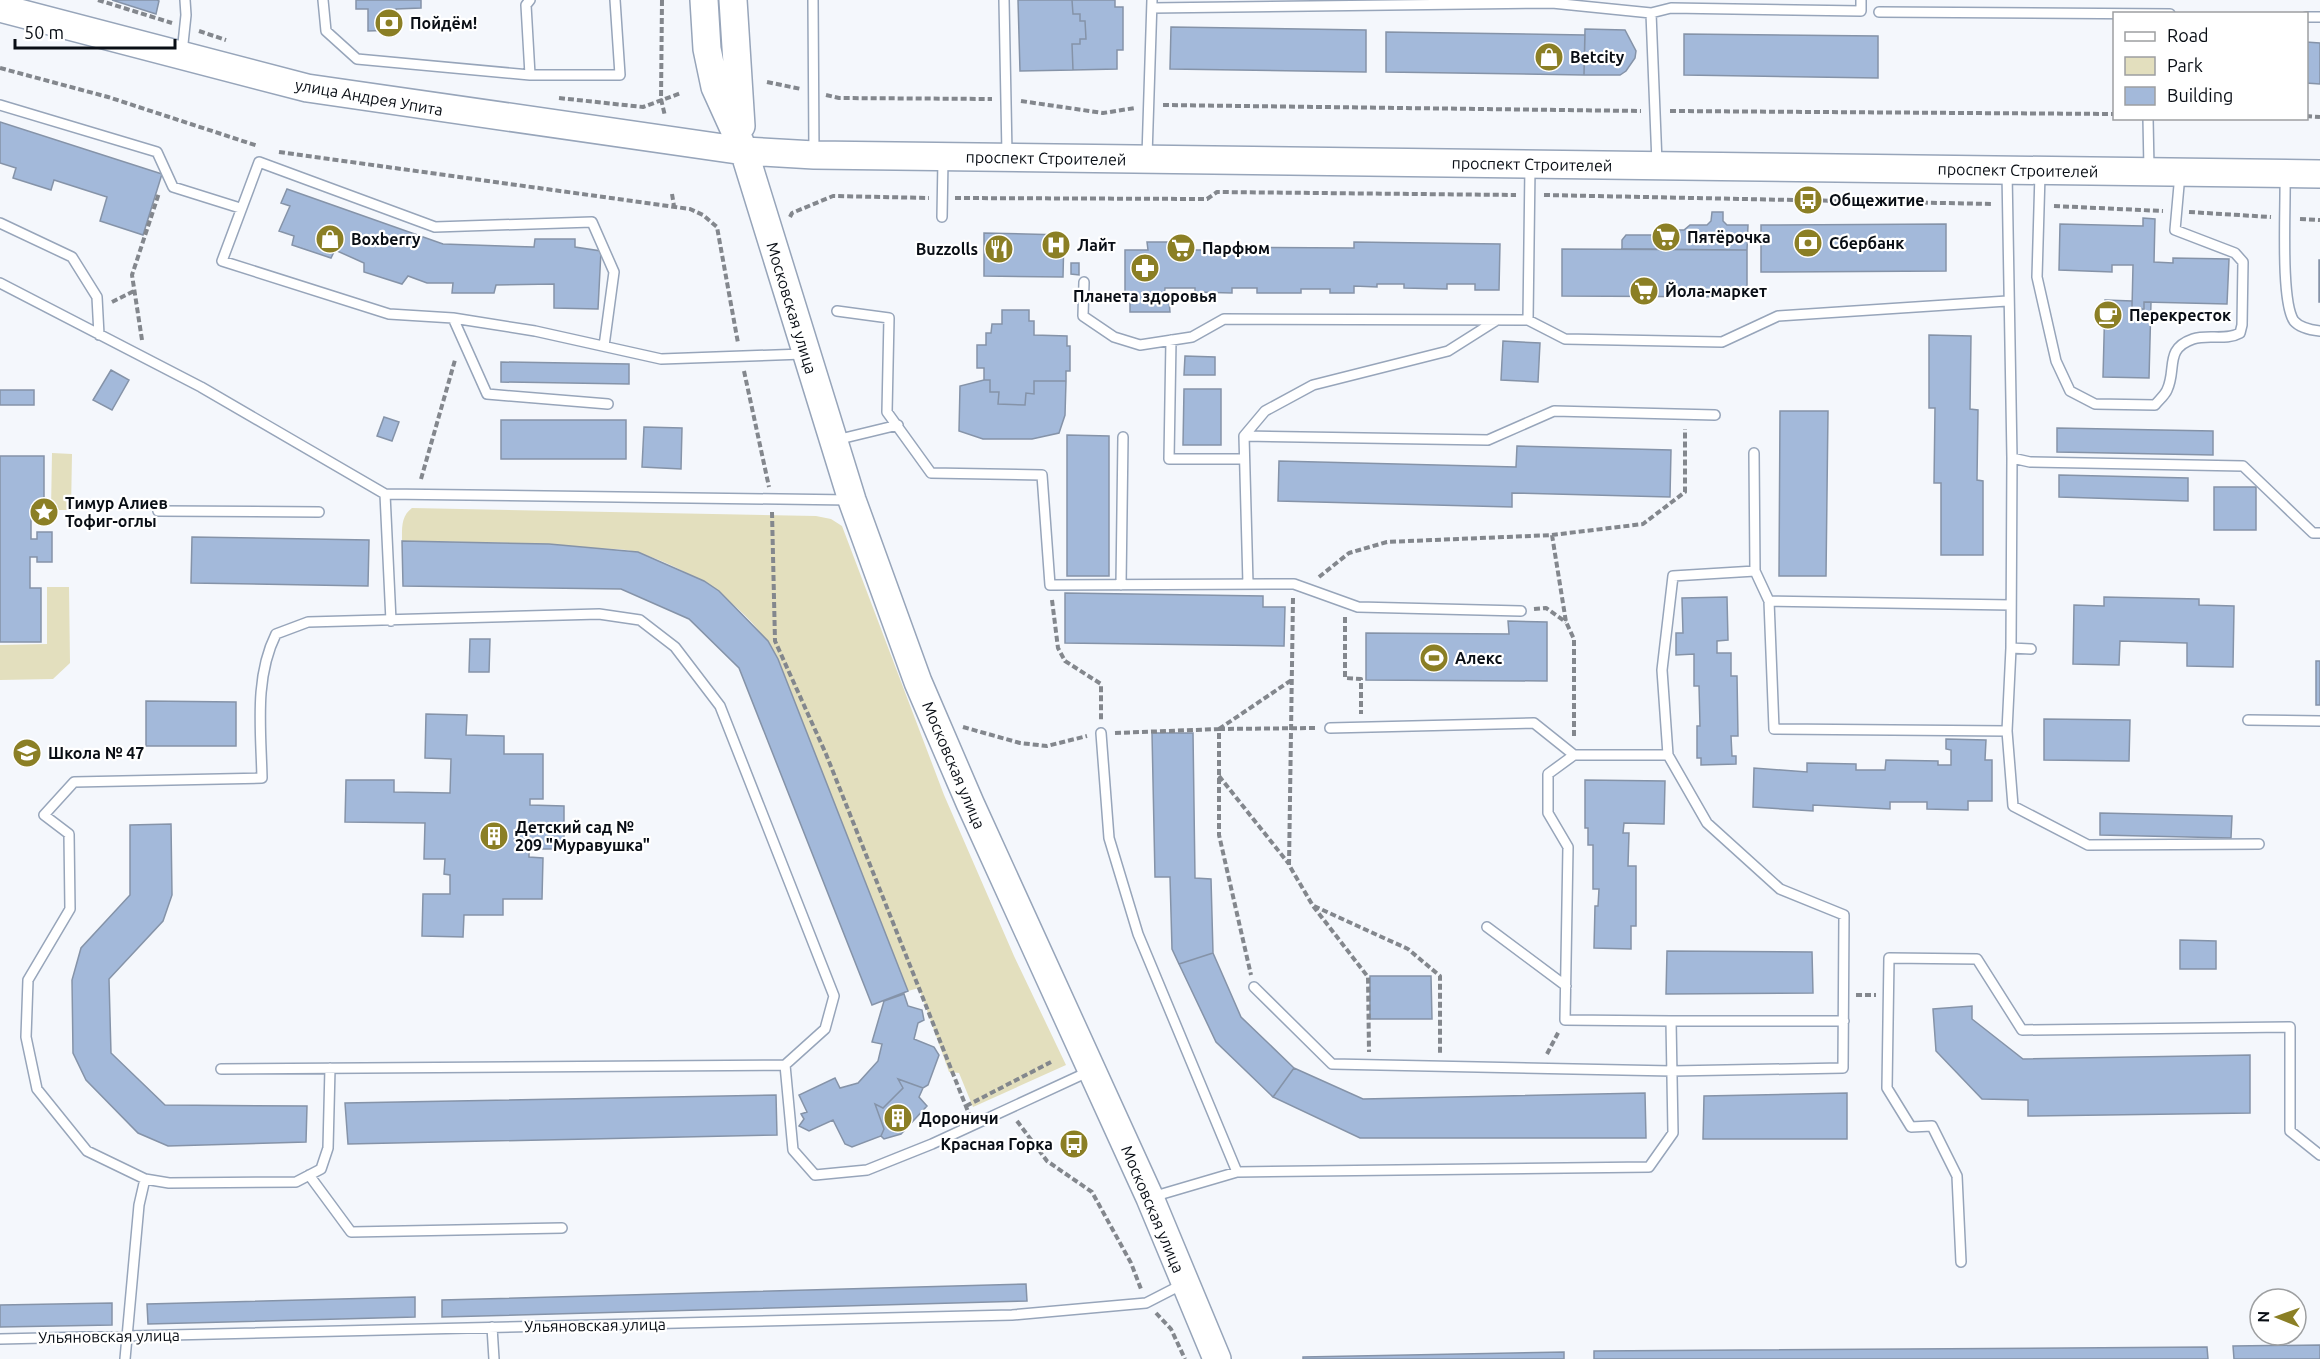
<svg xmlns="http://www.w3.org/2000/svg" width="2320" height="1359" font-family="Ubuntu,sans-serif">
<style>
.green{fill:#e3dfbe}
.building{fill:#a3b9da;stroke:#8593a8;stroke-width:1.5}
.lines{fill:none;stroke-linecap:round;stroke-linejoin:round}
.service-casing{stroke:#97a5ba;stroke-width:12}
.secondary-casing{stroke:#97a5ba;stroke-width:30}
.path{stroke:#83878d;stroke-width:4;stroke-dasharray:6 3;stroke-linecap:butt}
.service{stroke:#fff;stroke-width:9}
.secondary{stroke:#fff;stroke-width:27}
.labels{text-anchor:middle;stroke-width:4.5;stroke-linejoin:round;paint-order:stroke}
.poi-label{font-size:16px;font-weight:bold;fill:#090e15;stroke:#fff;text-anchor:start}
.street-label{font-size:16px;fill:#090e15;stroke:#fff}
</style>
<rect width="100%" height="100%" fill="#f4f7fc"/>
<path class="green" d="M52,453l20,1 -1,56h-20z
M412,508l404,8 15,3 11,7 102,269 70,161 52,109 -93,42 -14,-34 -10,-1 -30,-84 -11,3 -130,-332c-29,-53 -82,-87 -138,-106 -15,-5 -35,-4 -50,-5 -63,-6 -125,-6 -188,-7 0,-13 -1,-25 10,-33z
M47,587h22l1,76 -17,16 -53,1v-35l47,-1z"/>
<path class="building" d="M112,0h45l2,1 -3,13z
M356,0h65v8l-25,1 1,21 -29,1v-22h-12z
M1018,0h54l1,14h7v7h5l1,18h-6v5h-8l1,26 -53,1z
M1072,0h43v7h8v43h-6v19l-44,1 -1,-26h8v-5h6l-1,-18h-5v-7h-7z
M1171,27l195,3v42l-196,-3z
M1585,29l40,1 11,21 -1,7 -9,13 -6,4h-36z
M1386,32l199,3 -1,40 -198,-3z
M1684,34l194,2v42l-194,-3z
M2306,42l14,1v41l-14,-1z
M0,122l162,52 -19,61 -43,-14 7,-24 -53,-17 -3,10 -38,-12 3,-10 -16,-5z
M287,189l156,55 91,3 1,-8h40v8l26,4 -3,58 -44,-1v-24l-58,1 -2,8h-42l1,-10h-26l-19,-7 -6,8 -38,-12v-9l-29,-13 -4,8 -39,-13 2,-9 -15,-5 11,-25 -9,-3z
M1712,212h11v9l4,4h21l-1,25 -125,-1v-9l4,-5h28l6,-5h24l6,-5h17l4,-4z
M2143,218l12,1 -1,43 19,1v-5l56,1 -2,45 -83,-2v7h-12l1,-44h-21v7l-53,-2 1,-46 83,2z
M1946,224v47l-185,1v-47z
M984,233l80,2 -1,42 -79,-1z
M1147,242h44v8h18v-3l145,1v-6l146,2 -1,46h-24v-6h-28v5l-43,-1v-4h-27v3l-23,-1v7h-24v-4h-29v4h-44v-5h-25v5l-37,-1v-4h-30l-1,13h5l1,11h-40v-16h-5v-46h23z
M1562,249l185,1v47l-185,-1z
M2319,260h1v42h-1z
M1071,263h8v12l-8,-1z
M2105,300l27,1v8h12v-7h7l-2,76 -46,-1z
M1002,310h27v11h5v14l33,1v10h3v25h-4v10h-32v13l-8,-1 -1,12 -27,-1 1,-12h-9v-12h-6v-12h-7v-23h9v-12h5l1,-9h10z
M1929,335l42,1 -1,73 8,1 -1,70 6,1v74h-42v-72h-7l1,-75h-6z
M1503,341l37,2 -2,39 -37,-2z
M1185,356l30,1v18h-31z
M501,362l128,2v20l-128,-2z
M111,370l18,10 -17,30 -19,-10z
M984,380h6v12h9l-1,12 27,1 1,-12 8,1v-13h32l-1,34 -6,18 -27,6h-49l-24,-8 1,-45z
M1184,389h37v56h-38z
M0,390h34v15h-34z
M1780,411h48l-2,165h-47z
M384,417l15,5 -7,19 -15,-5z
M501,420h125v39h-125z
M644,427l38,1 -1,41 -39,-2z
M2057,428l156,3v24l-156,-3z
M1067,435l42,1v140h-42z
M1517,446l154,4 -1,47 -158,-4v14l-234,-6 1,-40 237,6z
M0,456h44v57h-13v26h6v-7h15v30h-15v-5h-7v31h11v54h-41z
M2059,475l129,3v23l-129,-4z
M2214,487h42v43h-42z
M192,537l177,3 -1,46 -177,-3z
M402,541l147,3 89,8 66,29 15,10 49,50 10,18 130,332 -36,14 -133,-337 -50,-49 -68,-30 -218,-3z
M1065,593l198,3v11h22l-1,39 -219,-3z
M1727,597l1,43 -11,1v12h14v23h6l1,60h-7l1,20h4v8l-35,1v-7h-4v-32h3l-1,-40h-5v-32l-18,1v-22h7l-1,-35z
M2104,597l95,2v6l35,1 -1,61 -46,-1v-23l-67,-2 -1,24 -46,-1 1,-59 30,1z
M1508,621l39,1v59l-181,-1v-47l143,1z
M470,639h20l-1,33h-20z
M2316,661h4v44h-4z
M146,701l90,1v44h-90z
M426,714l41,1 -1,20 38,1v18h39v45h-13v6l34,1v43h-35v8l14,1 -1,41h-39v16h-39l-1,22 -41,-1 1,-42h27v-19l-6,-1 1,-15h-21l1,-36 -80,-1 1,-42h48v12l56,1 1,-34 -26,-1z
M2044,719l86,1 -1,41 -85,-1z
M1152,733h41l2,145 16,1 2,74 -34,11 -7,-15 -2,-72h-15z
M1946,739l40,1 -1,20h7v41h-24v9l-41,-1v-7h-37v7l-77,-4v6l-60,-4 1,-39 53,4v-9l49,1v6h29l1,-10 52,1v4h13v-15l-5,-1z
M1585,780l80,1 -1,43 -40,-1 -1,10h6l-1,33h8v60h-5v23l-37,-1 1,-42h3l1,-17h-6v-44h-5v-17h-3z
M2100,813l132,3 -1,22 -131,-3z
M171,824l1,71 -9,26 -54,58 2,74 54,52 142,1 -1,36 -138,4 -30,-13 -52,-53 -13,-27 -1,-73 9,-32 49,-53v-70z
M2180,940l36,1v28h-36z
M1667,951l145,1 1,41 -147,1z
M1213,953l28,64 53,51 -21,29 -57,-55 -37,-78z
M1370,976h61l1,43h-62z
M904,994l4,12 14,4 2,10 -6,3 -4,16 20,8 5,8 -11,30 -5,3 -25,-9 5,9 -20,20 -8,-4 9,25 -3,7 -29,11 -7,-3 -12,-24 -24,11 -10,-5 5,-7 -3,-5 6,-2 -8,-17 36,-17 5,10 18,-5 20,-22 4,-17 -10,-2 12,-41z
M1972,1006v13l51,40 227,-4v58l-222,3v-16l-46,-1 -46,-48 -3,-42z
M1294,1068l69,31 282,-6 1,45h-286l-87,-41z
M898,1079l25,9 -4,9 8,9 -26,28 -17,5 -3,-3 3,-7 -9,-25 8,4 20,-20z
M1847,1093v46h-144l1,-43z
M776,1095l1,40 -429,9 -3,-41z
M1026,1284l1,17 -585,16v-17z
M415,1297v20l-267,7 -1,-20z
M112,1303v22l-112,2v-22z
M2320,1345v14h-86l-1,-13z
M2207,1347l1,12h-614v-8z
M1564,1352v7h-261v-2z"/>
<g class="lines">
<g class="service-casing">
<path id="service" d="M323,0l3,31 31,28 173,16h90l-5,-75
M530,0l-4,5 4,70
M813,0l1,153
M1004,0l3,154
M1152,8l400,-5 99,10 6,150
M1879,12l291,2
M1651,13l20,-5 190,3v-11
M2306,17h14
M182,53l4,-38 -1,-15
M0,105l157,47 16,35 67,21
M2148,118l1,51
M1147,156l5,-156
M1530,167l-2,153 37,19 157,3 56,-26 229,-15
M2007,172l5,286 -1,190 -4,83 6,75 75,39 171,-1
M2040,174l-3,103 19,84 14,30 25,13 60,1c4,-5 10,-10 12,-15 10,-21 -3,-41 26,-51 15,-5 33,2 47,-6l2,-8 1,-63 -8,-9 -60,-23 5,-56
M2285,176c1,28 -5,125 9,145 6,7 17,9 26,10
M942,217l1,-57
M0,223l72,34 25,40 2,38
M1084,282l-1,34 31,21 26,8 52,-8 32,-18 304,1
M0,283l201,104 184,107 465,6
M837,311l52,7 -2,94 44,61 111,2 8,110 244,-1 64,23 163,4
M453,318l34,76 121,10
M1171,340l-2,119h75
M604,346l10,-74 -22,-50 -157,5 -176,-65 -37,99 167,53 64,4 82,13 126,28 142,-5
M1244,436l244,4 66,-29 161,4
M836,440l62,-15
M1754,453l1,118 14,30 242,4
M2012,458l18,4 213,4 70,67h7
M385,494l6,127
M158,511l161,1
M1248,584l-4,-148 21,-25 48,-26 135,-34 49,-31
M1121,585l2,-148
M1769,601l5,128 233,2
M2011,648l20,1
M2248,720l72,1
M1330,728l204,-5 40,32
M1101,733l8,105 29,96 99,238
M1487,927l79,59
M1254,987l78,77 340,7 171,-3 1,-153 -64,-26 -73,-66 -39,-68 -6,-85 11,-94 82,-5
M1671,1021h173
M785,1065l8,85 22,25 52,-5 65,-26 158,-73
M309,1175l42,57 211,-4
M145,1179l-58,-28 -50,-62 -11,-52 2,-57 42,-71 -1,-75 -25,-19 30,-33 188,-4c-1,-48 -8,-100 14,-144l32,-12 291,-8 41,6 35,27 45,59 114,290 -9,33 -40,36 -564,4
M1152,1197l85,-25 412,-5 24,-34 -2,-112 -106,-1 3,-173 -20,-34v-39l26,-19h94
M1961,1262l-4,-86 -25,-50 -21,1 -24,-39 2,-130 88,1 45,71 268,-3v104l30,24
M492,1327l2,32
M0,1339l1012,-24 134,-12 37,-19
M125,1359l14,-154 6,-26 24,4 127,-1 25,-13 7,-21 2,-80"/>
</g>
<g class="secondary-casing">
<path id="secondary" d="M704,0l3,49 8,38 29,64 108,349 66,182 52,121 180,395 67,161
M733,0l8,126
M0,8l307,80 437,63 70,4 1506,19"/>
</g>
<path class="path" d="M98,0l74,23
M662,0l-1,99 4,17
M199,31l27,9
M0,68l108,29 150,49
M767,82l34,7
M826,95l13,3 153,1
M559,98l84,9 38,-14
M1021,101l82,12 32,-5
M1163,105l478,6
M1670,111l444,3
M2306,116l14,1
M279,152l411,57 13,6 14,12 21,116
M672,194l2,12
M1544,195l449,9
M955,198l252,1 10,-7 299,3
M2054,206l109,5
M2189,212l82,5
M790,217l2,-4 41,-17 96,2
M2300,219l20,1
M112,302l22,-11
M142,340l-10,-65 27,-82
M744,371l25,116
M421,479l34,-119
M772,512l3,129 51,113 143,360
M1552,535l14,87 8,17v97
M1319,577l30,-24 38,-11 165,-7 91,-11 42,-32v-63
M1293,598l-4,267 24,41 55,71 1,75
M1052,600l6,48 7,13 36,23v36
M1534,609l12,-1 20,14
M1345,617v61l16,1v35
M963,727l57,16 27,3 40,-10
M1219,729l98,-1
M1219,729l74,-50
M1115,733l104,-4v106l32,140
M1219,776l70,88
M1314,906l94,43 32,27v78
M1856,995h20
M1547,1054l12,-23
M966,1106l85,-44
M1017,1121l30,40 45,31 39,71 10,26
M1156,1313l15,16 14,30"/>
<use href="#service" class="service"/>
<use href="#secondary" class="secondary"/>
</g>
<defs>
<g id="bank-disc" transform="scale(1.5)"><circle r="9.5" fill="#8b7f25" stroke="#fff"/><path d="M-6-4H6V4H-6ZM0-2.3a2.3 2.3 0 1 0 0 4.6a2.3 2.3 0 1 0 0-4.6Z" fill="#fff"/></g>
<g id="shop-disc" transform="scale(1.5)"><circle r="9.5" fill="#8b7f25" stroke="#fff"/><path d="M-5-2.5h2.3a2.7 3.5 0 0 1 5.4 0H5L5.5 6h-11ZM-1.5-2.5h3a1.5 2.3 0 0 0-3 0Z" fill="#fff"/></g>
<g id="bus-disc" transform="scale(1.5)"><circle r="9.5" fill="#8b7f25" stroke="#fff"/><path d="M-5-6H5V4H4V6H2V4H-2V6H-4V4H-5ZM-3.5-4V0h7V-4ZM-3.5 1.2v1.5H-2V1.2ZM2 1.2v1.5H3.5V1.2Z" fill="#fff"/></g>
<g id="supermarket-disc" transform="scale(1.5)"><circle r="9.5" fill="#8b7f25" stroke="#fff"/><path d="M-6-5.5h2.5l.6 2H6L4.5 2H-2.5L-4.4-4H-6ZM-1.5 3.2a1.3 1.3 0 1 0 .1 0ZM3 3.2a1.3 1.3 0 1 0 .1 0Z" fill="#fff"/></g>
<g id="hospital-disc" transform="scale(1.5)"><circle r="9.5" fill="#8b7f25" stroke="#fff"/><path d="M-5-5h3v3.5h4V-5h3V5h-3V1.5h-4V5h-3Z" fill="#fff"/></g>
<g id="restaurant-disc" transform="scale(1.5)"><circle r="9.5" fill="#8b7f25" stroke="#fff"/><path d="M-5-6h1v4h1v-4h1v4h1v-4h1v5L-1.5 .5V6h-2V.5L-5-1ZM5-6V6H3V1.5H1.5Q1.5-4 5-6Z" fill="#fff"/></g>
<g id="pharmacy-disc" transform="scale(1.5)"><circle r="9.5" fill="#8b7f25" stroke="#fff"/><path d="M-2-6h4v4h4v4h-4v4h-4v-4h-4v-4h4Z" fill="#fff"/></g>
<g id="cafe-disc" transform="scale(1.5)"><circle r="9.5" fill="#8b7f25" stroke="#fff"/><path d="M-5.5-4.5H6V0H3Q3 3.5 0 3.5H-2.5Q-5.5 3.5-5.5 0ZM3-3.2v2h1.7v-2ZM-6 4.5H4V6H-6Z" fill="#fff"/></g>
<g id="sight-disc" transform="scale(1.5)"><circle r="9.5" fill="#8b7f25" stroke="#fff"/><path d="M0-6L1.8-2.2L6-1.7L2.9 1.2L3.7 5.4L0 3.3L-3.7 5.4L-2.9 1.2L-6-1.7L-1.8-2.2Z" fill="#fff"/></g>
<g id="stadium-disc" transform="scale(1.5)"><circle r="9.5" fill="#8b7f25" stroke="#fff"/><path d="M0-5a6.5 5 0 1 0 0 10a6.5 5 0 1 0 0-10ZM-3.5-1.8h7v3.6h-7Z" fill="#fff"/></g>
<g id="school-disc" transform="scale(1.5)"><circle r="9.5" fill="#8b7f25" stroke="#fff"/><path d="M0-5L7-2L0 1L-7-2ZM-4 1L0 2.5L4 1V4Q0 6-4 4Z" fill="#fff"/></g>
<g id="building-disc" transform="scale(1.5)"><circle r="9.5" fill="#8b7f25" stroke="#fff"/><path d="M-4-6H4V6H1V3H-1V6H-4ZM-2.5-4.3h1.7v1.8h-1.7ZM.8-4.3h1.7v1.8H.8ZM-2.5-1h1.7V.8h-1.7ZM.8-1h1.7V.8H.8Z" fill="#fff"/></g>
</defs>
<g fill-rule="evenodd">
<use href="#bank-disc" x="389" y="23"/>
<use href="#shop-disc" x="1549" y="57"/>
<use href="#bus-disc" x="1808" y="200"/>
<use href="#supermarket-disc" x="1666" y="237"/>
<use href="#shop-disc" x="330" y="239"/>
<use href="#bank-disc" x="1808" y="243"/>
<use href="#hospital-disc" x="1056" y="245"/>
<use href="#supermarket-disc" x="1181" y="248"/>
<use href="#restaurant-disc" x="999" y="249"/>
<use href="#pharmacy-disc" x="1145" y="268"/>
<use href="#supermarket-disc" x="1644" y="291"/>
<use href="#cafe-disc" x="2108" y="315"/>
<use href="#sight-disc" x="44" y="512"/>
<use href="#stadium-disc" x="1434" y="658"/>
<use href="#school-disc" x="27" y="753"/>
<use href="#building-disc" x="494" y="836"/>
<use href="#building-disc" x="898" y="1118"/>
<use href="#bus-disc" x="1074" y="1144"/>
</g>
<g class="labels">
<g class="poi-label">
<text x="410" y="29">Пойдём!</text>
<text x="1570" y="63">Betcity</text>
<text x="1829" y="206">Общежитие</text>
<text x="1687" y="243">Пятёрочка</text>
<text x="351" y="245">Boxberry</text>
<text x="1829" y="249">Сбербанк</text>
<text x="1077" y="251">Лайт</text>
<text x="1202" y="254">Парфюм</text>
<text x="978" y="255" text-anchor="end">Buzzolls</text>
<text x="1665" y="297">Йола-маркет</text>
<text x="1145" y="302" text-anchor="middle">Планета здоровья</text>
<text x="2129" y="321">Перекресток</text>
<text x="65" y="509">Тимур Алиев<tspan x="65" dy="18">Тофиг-оглы</tspan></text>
<text x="1455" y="664">Алекс</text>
<text x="48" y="759">Школа № 47</text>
<text x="515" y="833">Детский сад №<tspan x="515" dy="18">209 "Муравушка"</tspan></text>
<text x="919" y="1124">Дороничи</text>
<text x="1053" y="1150" text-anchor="end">Красная Горка</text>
</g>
<g class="street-label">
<text transform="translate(369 97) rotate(10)" y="6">улица Андрея Упита</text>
<text transform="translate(1046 158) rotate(1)" y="6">проспект Строителей</text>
<text transform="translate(1532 164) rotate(1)" y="6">проспект Строителей</text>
<text transform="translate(2018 170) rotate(1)" y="6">проспект Строителей</text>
<text transform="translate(792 308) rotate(73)" y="6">Московская улица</text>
<text transform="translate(954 765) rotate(67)" y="6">Московская улица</text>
<text transform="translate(1153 1209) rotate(67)" y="6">Московская улица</text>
<text transform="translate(595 1325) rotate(-1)" y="6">Ульяновская улица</text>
<text transform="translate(109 1336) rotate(-1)" y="6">Ульяновская улица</text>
</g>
</g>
<rect x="2113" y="12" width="195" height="108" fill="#ffffff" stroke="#9d9fa1" stroke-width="1.5"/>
<rect x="2125" y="32" width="30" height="9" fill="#ffffff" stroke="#9d9fa1" stroke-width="1.5"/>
<text x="2167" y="42" font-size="18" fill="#090e15">Road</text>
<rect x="2125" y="57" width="30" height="18" fill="#e3dfbe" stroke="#9d9fa1" stroke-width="1.5"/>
<text x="2167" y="72" font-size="18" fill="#090e15">Park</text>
<rect x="2125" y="87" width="30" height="18" fill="#a3b9da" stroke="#9d9fa1" stroke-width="1.5"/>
<text x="2167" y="102" font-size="18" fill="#090e15">Building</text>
<g transform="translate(2278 1317) rotate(271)"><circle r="28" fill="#ffffff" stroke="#9d9fa1" stroke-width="1.5"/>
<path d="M0-4.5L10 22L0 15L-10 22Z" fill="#8b7f25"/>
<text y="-9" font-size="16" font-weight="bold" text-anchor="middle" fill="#090e15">N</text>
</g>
<path d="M15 39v9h160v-9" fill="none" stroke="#090e15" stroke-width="3"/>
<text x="24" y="39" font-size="18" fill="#090e15" stroke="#ffffff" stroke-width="4.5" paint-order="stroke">50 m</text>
</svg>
